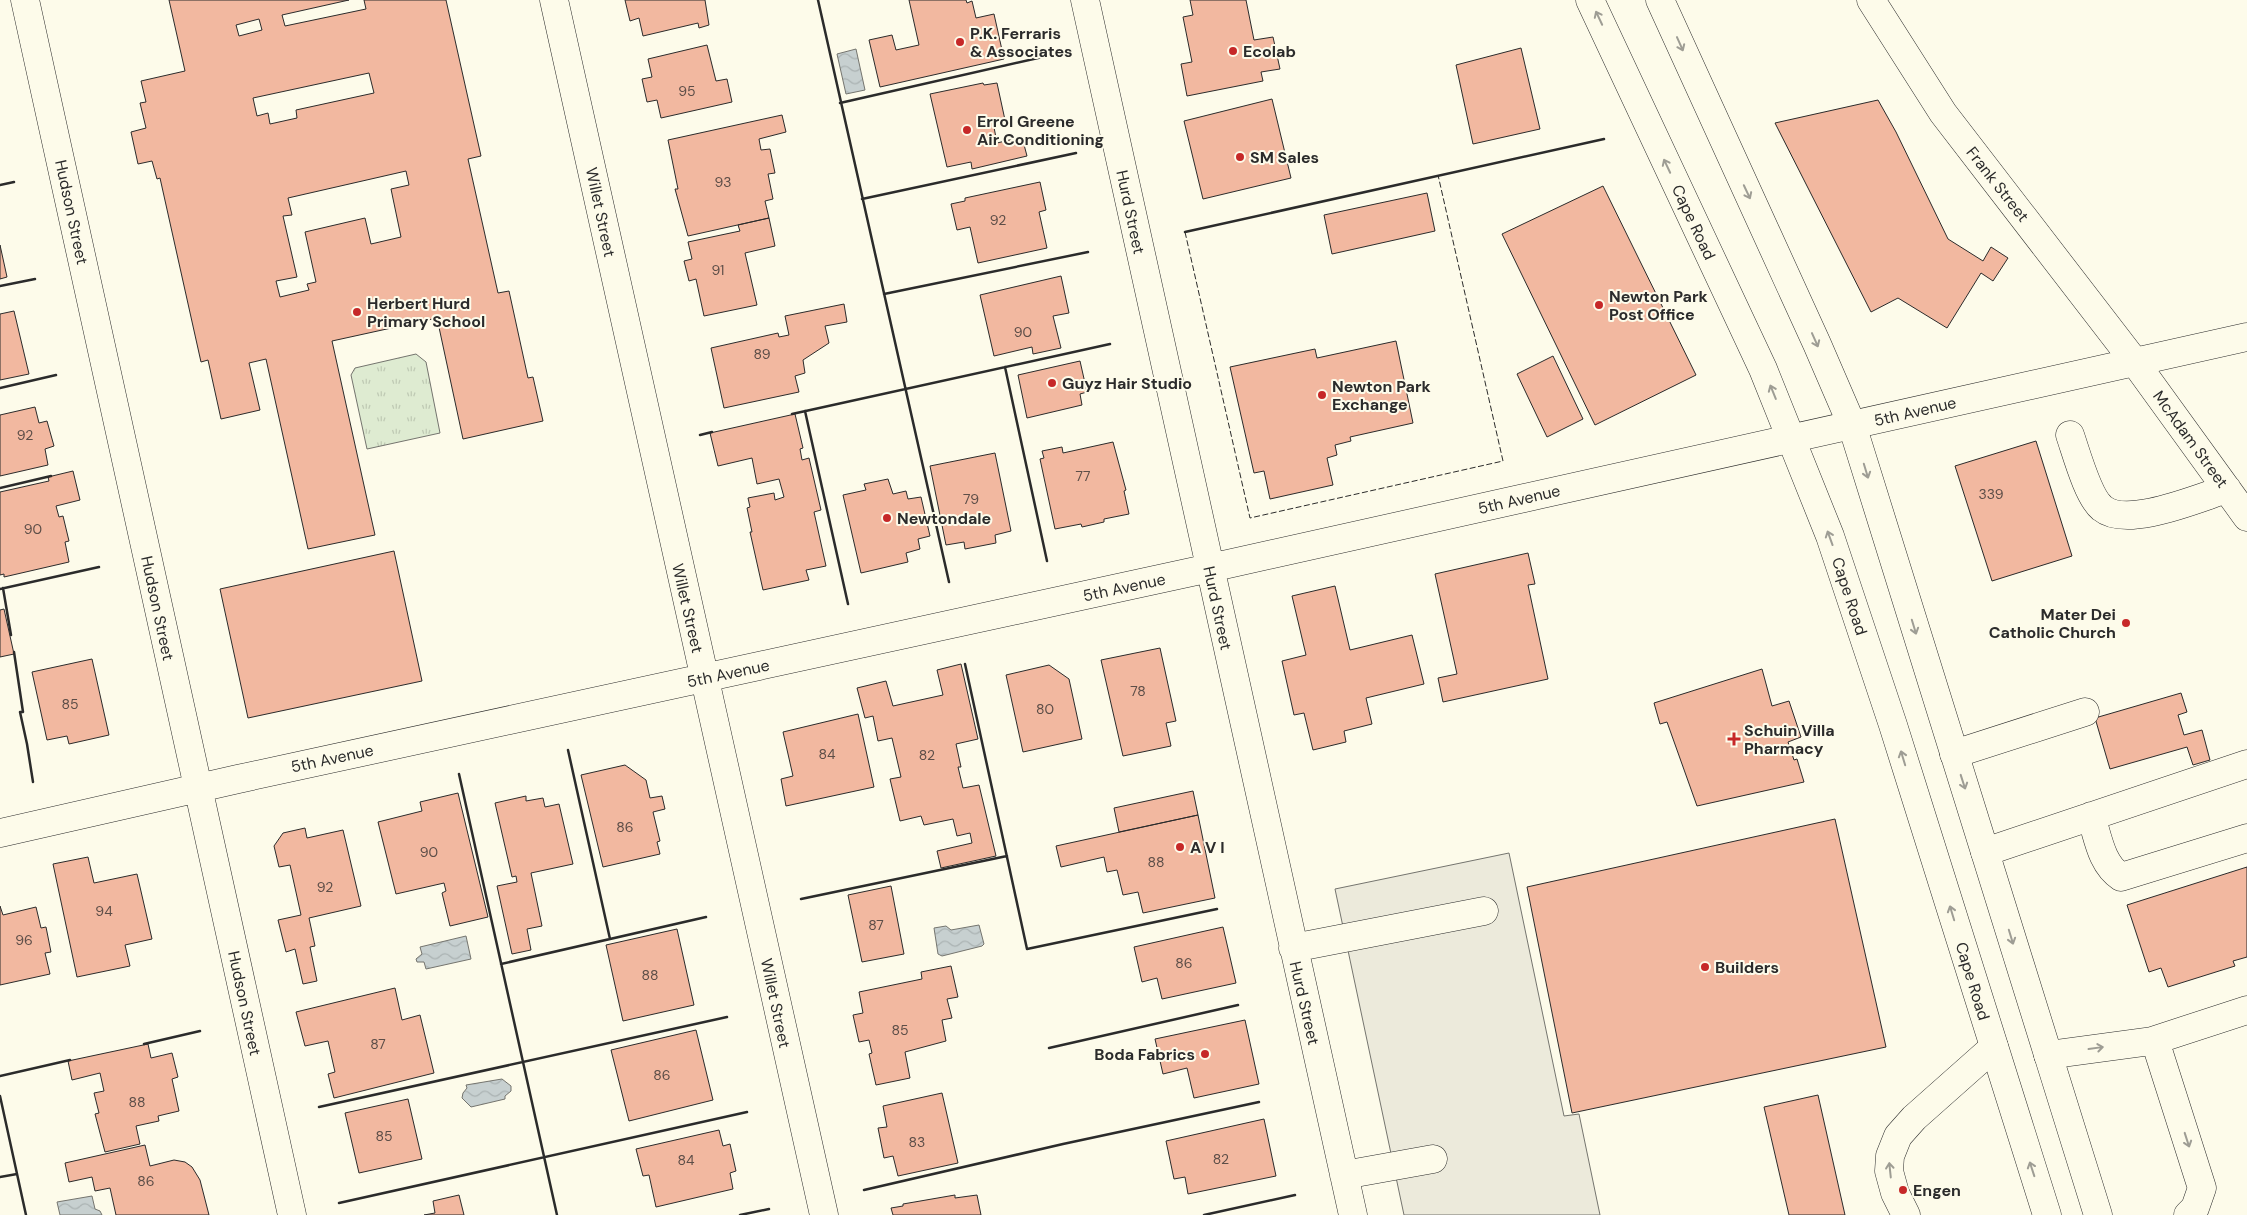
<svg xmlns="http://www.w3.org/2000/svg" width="2247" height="1215" font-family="'DM Sans',sans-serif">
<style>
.grass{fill:url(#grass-tufts);stroke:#74746e}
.parking{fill:#eceadb;stroke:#74746e}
.water{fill:url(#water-waves);stroke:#74746e}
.building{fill:#f2b8a0;stroke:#2b2b2b;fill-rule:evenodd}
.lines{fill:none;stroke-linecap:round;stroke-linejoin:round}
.minor-casing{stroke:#2b2b2b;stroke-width:29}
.major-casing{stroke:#2b2b2b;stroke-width:29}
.minor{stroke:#fdfbea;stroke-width:28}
.major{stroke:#fdfbea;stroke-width:28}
.fence{stroke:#2b2b2b;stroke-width:1;stroke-dasharray:6 2.5;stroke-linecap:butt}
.wall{stroke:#2b2b2b;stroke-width:2.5}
.oneway{stroke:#9e9d94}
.poi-dot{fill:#c62828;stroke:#fdfbea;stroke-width:2}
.labels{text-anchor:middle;stroke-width:4;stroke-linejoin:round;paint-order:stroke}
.number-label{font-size:14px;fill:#5d4e48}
.poi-label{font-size:16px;font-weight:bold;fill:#2b2b2b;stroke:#fdfbea;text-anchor:start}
.street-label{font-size:16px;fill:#2b2b2b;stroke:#fdfbea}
</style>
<defs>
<pattern id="grass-tufts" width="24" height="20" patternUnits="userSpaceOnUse" patternTransform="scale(1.25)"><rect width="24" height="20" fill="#deebd1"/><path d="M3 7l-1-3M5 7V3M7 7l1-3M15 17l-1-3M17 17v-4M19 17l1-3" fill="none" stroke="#bfcab4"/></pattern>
<pattern id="water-waves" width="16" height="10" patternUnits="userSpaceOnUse" patternTransform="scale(1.25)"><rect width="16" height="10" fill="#c7d0d0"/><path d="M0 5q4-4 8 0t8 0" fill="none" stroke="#abb3b3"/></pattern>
</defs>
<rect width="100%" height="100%" fill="#fdfbea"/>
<path class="grass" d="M416,354l10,8 14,71 -73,16 -16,-74 4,-7z"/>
<path class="parking" d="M1509,853l55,263 15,-2 21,101h-196l-69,-326z"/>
<path class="water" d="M856,49l9,41 -19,4 -9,-40z
M979,925l5,19 -2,2 -40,10 -4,-2 -4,-26 12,-2 5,4z
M466,936l5,23 -45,10 -2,-7h-7l-1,-3 6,-5 -2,-7z
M502,1079l9,7v5l-6,5v3l-34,8 -9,-9 1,-5 4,-5 -1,-3z
M92,1196l3,13 5,2 2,4h-42l-3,-13z"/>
<path class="building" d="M169,0h180l-67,15 3,11 81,-17 -2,-9h82l35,156 -13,3 30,134 11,-2 19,87 5,-1 10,44 -80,18 -26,-121 -105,23 43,194 -67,14 -42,-190 -17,4 11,47 -39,9 -13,-59 -7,2 -41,-184 -3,1 -5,-18 -14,3 -7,-32 15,-4 -6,-25 6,-1 -5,-21 44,-10zM259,19l3,11 -23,6 -3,-11zM369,73l5,20 -78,17 1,8 -27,6 -2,-11 -11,3 -4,-18zM406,171l3,14 -18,4 10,48 -30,7 -6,-26 -60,14 11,50 -9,2 2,6 -29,7 -4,-16 21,-4 -14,-61 9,-1 -4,-17z
M625,0h80l4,25 -10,3 -1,-5 -55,13 -4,-18 -9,3z
M909,0h57l1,3 5,-2 4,17 18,-4 10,45 -124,28 -11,-47 23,-5 4,15 23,-5z
M1190,0h56l8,40 19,-3 7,32 -19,3 2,9 -76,15 -6,-32 11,-2 -9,-45 10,-2z
M707,45l9,36 11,-2 5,23 -71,16 -4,-18 -10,2 -5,-23 10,-2 -4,-18z
M1521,48l19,81 -67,15 -17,-79z
M983,83l1,2 13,-2 8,37 -12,2 4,21 25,-6 5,19 -55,13 -1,-7 -24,5 -17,-73z
M1272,99l19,79 -88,21 -19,-78z
M1878,100l18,32 52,107 35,22 8,-14 17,11 -15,23 -12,-8 -34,55 -49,-30 -27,14 -96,-189z
M782,115l4,17 -27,7 2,11 9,-1 5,24 -7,1 5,25 -8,2 4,17 -81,18 -13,-47h3l-10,-49z
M1040,182l6,28 -7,2 8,36 -69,15 -8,-36 -13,3 -6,-26 14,-3v-3z
M1603,186l93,189 -101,50 -93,-191z
M1427,193l8,38 -103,23 -8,-39z
M769,218l6,28 -30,7 12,52 -53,11 -8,-37 -7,2 -5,-20 8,-2 -4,-17 52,-11 -2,-6z
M0,245l7,32 -7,2z
M1061,276l8,37 -16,3 8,32 -28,6 -1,-7 -38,9 -14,-61z
M844,304l3,18 -22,4 4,17 -26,17 2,13 -10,3 4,16 -75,16 -13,-60 67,-15 1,4 10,-2 -4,-19z
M14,311l15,63 -29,6v-66z
M1396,341l17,82 -63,14 1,4 -16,4 2,10 -10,3 6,27 -63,14 -6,-28 -10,2 -24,-106 85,-18 2,9z
M1553,356l30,63 -36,18 -30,-63z
M1080,361l7,31 -7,2 2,11 -55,13 -9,-43z
M35,407l4,16 8,-2 7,25 -9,3 3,16 -48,11v-61z
M795,414l8,34 -3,1 2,11 7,-2 12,52 -7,2 12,54 -20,4 3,10 -46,10 -13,-58h2l-5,-24 3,-1 -2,-9 26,-5 1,7 9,-3 -5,-18 -22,5 -5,-26 -34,8 -8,-33z
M2036,441l36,115 -80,25 -37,-115z
M1113,442l13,48 -2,1 5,23 -25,5v3l-22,5 -1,-3 -26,5 -15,-70 4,-1 -2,-7 20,-4 1,6z
M995,453l16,78 -16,4 1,8 -31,6 -1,-7 -18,3 -16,-79z
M73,471l7,29 -24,6 3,11 4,-1 6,25 -4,1 4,20 -65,15v-3l-4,1v-83l49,-11 -1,-4z
M888,479l5,15 13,-3 2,8 13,-2 9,39 -12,3 2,10 -14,4 2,9 -47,11 -18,-78 23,-5 -2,-6z
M394,551l28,130 -174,37 -28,-129z
M1528,553l7,31 -7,1 20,94 -105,23 -5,-24 19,-4 -22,-100z
M1335,586l15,64 62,-15 12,49 -58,14 6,26 -28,7 2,11 -33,8 -9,-37 -10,2 -12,-54 24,-6 -14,-59z
M4,609l10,45 -14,3v-47z
M1160,648l16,73 -10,2 5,23 -48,10 -22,-96z
M92,659l17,76 -40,9 -2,-8 -20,4 -15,-68z
M961,664l17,75 -22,5 5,23h-3l5,21 16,-3 17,71 -55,12 -4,-17 35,-8 -2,-10 -13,3 -4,-17 -29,6 -3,-9 -21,5 -10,-42 11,-2 -9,-39 -14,3 -5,-25 -8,2 -8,-30 29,-7 7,25 50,-11 -6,-25z
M1049,665l20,14 13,60 -59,13 -17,-77z
M1762,669l10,37 17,-5 12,36 -13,5 6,18 3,-1 7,23 -107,24 -30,-84 -7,2 -6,-21z
M2181,693l6,19 -9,3 6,20 18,-5 8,30 -17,5 -6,-18 -77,22 -15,-51z
M858,714l16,73 -88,19 -5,-27 12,-3 -10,-44z
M625,765l21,15 4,18 12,-2 3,13 -12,3 7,29 -3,1 3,12 -57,13 -22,-92z
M1193,791l5,24 -79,17 -5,-24z
M458,793l30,124 -38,9 -8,-33 4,-2 -2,-8 -48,11 -18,-72 44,-11 -2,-9z
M526,796v5l17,-3 2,9 14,-3 14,60 -42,9 11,53 -15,3 4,21 -19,4 -15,-68 20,-4 -1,-6 -4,1 -17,-74z
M1198,815l17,83 -72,15 -5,-21 -15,3 -6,-25 -10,2 -3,-15 -43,10 -5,-21z
M1835,819l51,228 -314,66 -45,-226z
M305,828l2,10 36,-8 18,76 -52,12 6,28 -5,1 7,34 -14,3 -8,-35 -9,3 -8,-32 23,-5 -11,-50 -11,2 -5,-21 9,-13z
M88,857l6,26 43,-9 15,65 -27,6 5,21 -53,11 -24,-113z
M2247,867v90l-14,4 2,5 -67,21 -7,-19 -12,4 -22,-67z
M891,886l13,68 -42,8 -14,-67z
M0,906l3,9 33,-8 5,21 5,-1 5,25 -6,1 5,21 -50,11z
M1223,927l13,56 -74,16 -5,-21 -15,4 -8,-35z
M677,929l17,76 -71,16 -17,-76z
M951,966l7,31 -11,2 5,19 -10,2 4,21 -41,11 5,26 -34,7 -7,-31 3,-1 -3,-13 -10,2 -6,-27 10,-2 -4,-21 63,-13 -1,-7z
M395,988l7,32 18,-5 14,58 -100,25 -6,-24 7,-2 -7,-31 -23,5 -9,-34z
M1245,1020l14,64 -65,14 -7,-30 -24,6 -8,-35z
M696,1030l17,70 -84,21 -18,-71z
M148,1044l3,14 21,-5 6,24 -6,2 7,32 -21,5 1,5 -23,5 4,18 -35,8 -10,-38 4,-1 -5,-20 10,-2 -4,-18 -28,7 -4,-19z
M942,1093l16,70 -60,13 -5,-20 -9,2 -6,-30 9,-1 -4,-21z
M1818,1095l27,120h-56l-25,-108z
M408,1099l14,60 -63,14 -14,-60z
M1264,1119l12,57 -88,18 -3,-17 -11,2 -8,-38z
M719,1130l4,16 7,-2 6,27 -6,2 3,16 -77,18 -7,-32 -6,1 -7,-27z
M145,1145l5,21 24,-6 11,2 7,5 8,13 9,35h-93l-6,-27 -15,3 -3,-14 -23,5 -4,-19z
M459,1195l5,20h-40l11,-2 -2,-12z
M955,1195v3l22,-3 4,20h-88l-2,-7 12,-2v-2z"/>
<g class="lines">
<g class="minor-casing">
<path id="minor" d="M25,0l267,1215
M554,0l270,1215
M1085,0l268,1215
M1871,0l72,113 191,248 113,156
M2070,435c6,17 18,62 32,73 25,21 96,-10 125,-19
M1954,754l131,-42
M2091,816c7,21 10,48 30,61l126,-39
M0,833l238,-54 972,-211 1037,-231
M1985,852l262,-88
M1293,948l191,-37
M2152,1041l95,-31
M2048,1055l104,-14 6,9 44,138 -7,20 -7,7
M1344,1175l89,-16
M1906,1215l-11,-22 -6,-22 1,-15 8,-20 16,-18 80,-71"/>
</g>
<g class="major-casing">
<path id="major" d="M1590,0l173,369 67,167 63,189 154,490
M1660,0l157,344 35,81 246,790"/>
</g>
<use href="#minor" class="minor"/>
<use href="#major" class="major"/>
<path class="fence" d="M1185,232l65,286 253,-57 -65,-286"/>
<path class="wall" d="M818,0l131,582
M840,103l207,-47
M0,185l14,-3
M862,199l214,-46
M1185,232l419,-93
M0,286l35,-7
M884,294l204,-42
M1005,367l42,194
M0,388l56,-13
M805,411l43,193
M792,414l318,-70
M700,435l12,-3
M0,488l51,-12
M3,588l8,47
M0,589l99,-22
M14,652l9,60h-3l7,32 6,38
M965,664l62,285 190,-40
M568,750l42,189
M459,774l98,441
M801,899l206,-43
M501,964l205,-47
M144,1044l56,-13
M1049,1048l189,-43
M0,1076l70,-16
M0,1096l26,119
M319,1107l408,-90
M0,1177l17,-3
M864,1190l199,-46 196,-42
M339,1203l408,-91
M740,1215l29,-6
M1204,1215l91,-20"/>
</g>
<defs><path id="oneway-shaft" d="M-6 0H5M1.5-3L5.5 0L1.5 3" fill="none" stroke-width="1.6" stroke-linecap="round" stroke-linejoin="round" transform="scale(1.25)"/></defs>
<g class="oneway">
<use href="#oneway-shaft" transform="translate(1599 18) rotate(-115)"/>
<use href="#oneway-shaft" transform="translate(1680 44) rotate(66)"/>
<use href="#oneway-shaft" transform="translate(1667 166) rotate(-115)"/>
<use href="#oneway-shaft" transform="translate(1747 192) rotate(65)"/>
<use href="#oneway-shaft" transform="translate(1815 340) rotate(66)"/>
<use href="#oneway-shaft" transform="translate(1773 392) rotate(-112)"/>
<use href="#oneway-shaft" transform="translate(1866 471) rotate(73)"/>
<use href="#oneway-shaft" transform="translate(1830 538) rotate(-110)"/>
<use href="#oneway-shaft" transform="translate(1914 627) rotate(73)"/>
<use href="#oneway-shaft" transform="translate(1903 758) rotate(-107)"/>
<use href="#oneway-shaft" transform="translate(1963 782) rotate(72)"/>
<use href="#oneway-shaft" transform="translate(1952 913) rotate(-107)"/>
<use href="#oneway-shaft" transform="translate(2011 937) rotate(73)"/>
<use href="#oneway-shaft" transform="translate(2096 1048) rotate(-8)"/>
<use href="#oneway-shaft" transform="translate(2187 1140) rotate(72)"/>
<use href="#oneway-shaft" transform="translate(2032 1169) rotate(-108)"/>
<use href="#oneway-shaft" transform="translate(1890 1170) rotate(-96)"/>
</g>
<g class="poi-dot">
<circle cx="960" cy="42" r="5"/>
<circle cx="1233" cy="51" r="5"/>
<circle cx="967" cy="130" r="5"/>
<circle cx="1240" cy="157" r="5"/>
<circle cx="1599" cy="305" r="5"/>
<circle cx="357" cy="312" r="5"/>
<circle cx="1052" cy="383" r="5"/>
<circle cx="1322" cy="395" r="5"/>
<circle cx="887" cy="518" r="5"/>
<circle cx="2126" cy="623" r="5"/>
<path d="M1731.5 731.5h5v5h5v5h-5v5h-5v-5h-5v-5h5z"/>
<circle cx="1180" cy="847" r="5"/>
<circle cx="1705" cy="967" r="5"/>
<circle cx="1205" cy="1054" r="5"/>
<circle cx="1903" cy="1190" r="5"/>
</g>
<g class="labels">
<g class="number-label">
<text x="687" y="96">95</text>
<text x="723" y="187">93</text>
<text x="998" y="225">92</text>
<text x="718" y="275">91</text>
<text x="1023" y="337">90</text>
<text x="762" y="359">89</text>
<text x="25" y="440">92</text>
<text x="1083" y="481">77</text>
<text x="1991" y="499">339</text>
<text x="971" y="504">79</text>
<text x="33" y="534">90</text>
<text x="1138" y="696">78</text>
<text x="70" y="709">85</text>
<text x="1045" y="714">80</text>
<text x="827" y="759">84</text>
<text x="927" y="760">82</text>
<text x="625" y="832">86</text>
<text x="429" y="857">90</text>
<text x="1156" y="867">88</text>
<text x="325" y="892">92</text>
<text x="104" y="916">94</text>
<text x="876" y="930">87</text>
<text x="24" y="945">96</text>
<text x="1184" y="968">86</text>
<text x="650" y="980">88</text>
<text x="900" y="1035">85</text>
<text x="378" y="1049">87</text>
<text x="662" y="1080">86</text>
<text x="137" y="1107">88</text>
<text x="384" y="1141">85</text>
<text x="917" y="1147">83</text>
<text x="1221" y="1164">82</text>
<text x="686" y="1165">84</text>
<text x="146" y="1186">86</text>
</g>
<g class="poi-label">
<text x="970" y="39">P.K. Ferraris<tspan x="970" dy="18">&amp; Associates</tspan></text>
<text x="1243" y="57">Ecolab</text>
<text x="977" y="127">Errol Greene<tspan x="977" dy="18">Air Conditioning</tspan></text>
<text x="1250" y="163">SM Sales</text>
<text x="1609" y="302">Newton Park<tspan x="1609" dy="18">Post Office</tspan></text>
<text x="367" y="309">Herbert Hurd<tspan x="367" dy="18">Primary School</tspan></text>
<text x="1062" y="389">Guyz Hair Studio</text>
<text x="1332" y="392">Newton Park<tspan x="1332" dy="18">Exchange</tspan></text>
<text x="897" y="524">Newtondale</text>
<text x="2116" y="620" text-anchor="end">Mater Dei<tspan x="2116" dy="18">Catholic Church</tspan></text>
<text x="1744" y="736">Schuin Villa<tspan x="1744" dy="18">Pharmacy</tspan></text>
<text x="1190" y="853">A V I</text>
<text x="1715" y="973">Builders</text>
<text x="1195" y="1060" text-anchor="end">Boda Fabrics</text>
<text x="1913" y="1196">Engen</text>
</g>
<g class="street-label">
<text transform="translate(1998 184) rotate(52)" y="6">Frank Street</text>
<text transform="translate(72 212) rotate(78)" y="6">Hudson Street</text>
<text transform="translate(601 212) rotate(78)" y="6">Willet Street</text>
<text transform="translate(1131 212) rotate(78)" y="6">Hurd Street</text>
<text transform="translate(1694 222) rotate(65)" y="6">Cape Road</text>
<text transform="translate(1915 411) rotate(-13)" y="6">5th Avenue</text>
<text transform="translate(2191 439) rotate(54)" y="6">McAdam Street</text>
<text transform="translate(1519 499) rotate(-13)" y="6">5th Avenue</text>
<text transform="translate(1124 587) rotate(-12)" y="6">5th Avenue</text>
<text transform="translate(1850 596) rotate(72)" y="6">Cape Road</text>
<text transform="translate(158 608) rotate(78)" y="6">Hudson Street</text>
<text transform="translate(688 608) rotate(77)" y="6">Willet Street</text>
<text transform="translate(1218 608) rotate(78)" y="6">Hurd Street</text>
<text transform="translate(728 673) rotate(-12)" y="6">5th Avenue</text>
<text transform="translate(332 758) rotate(-12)" y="6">5th Avenue</text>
<text transform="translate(1973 981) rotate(73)" y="6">Cape Road</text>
<text transform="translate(245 1003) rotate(78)" y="6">Hudson Street</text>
<text transform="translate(776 1003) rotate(78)" y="6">Willet Street</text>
<text transform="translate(1305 1003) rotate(77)" y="6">Hurd Street</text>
</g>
</g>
</svg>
